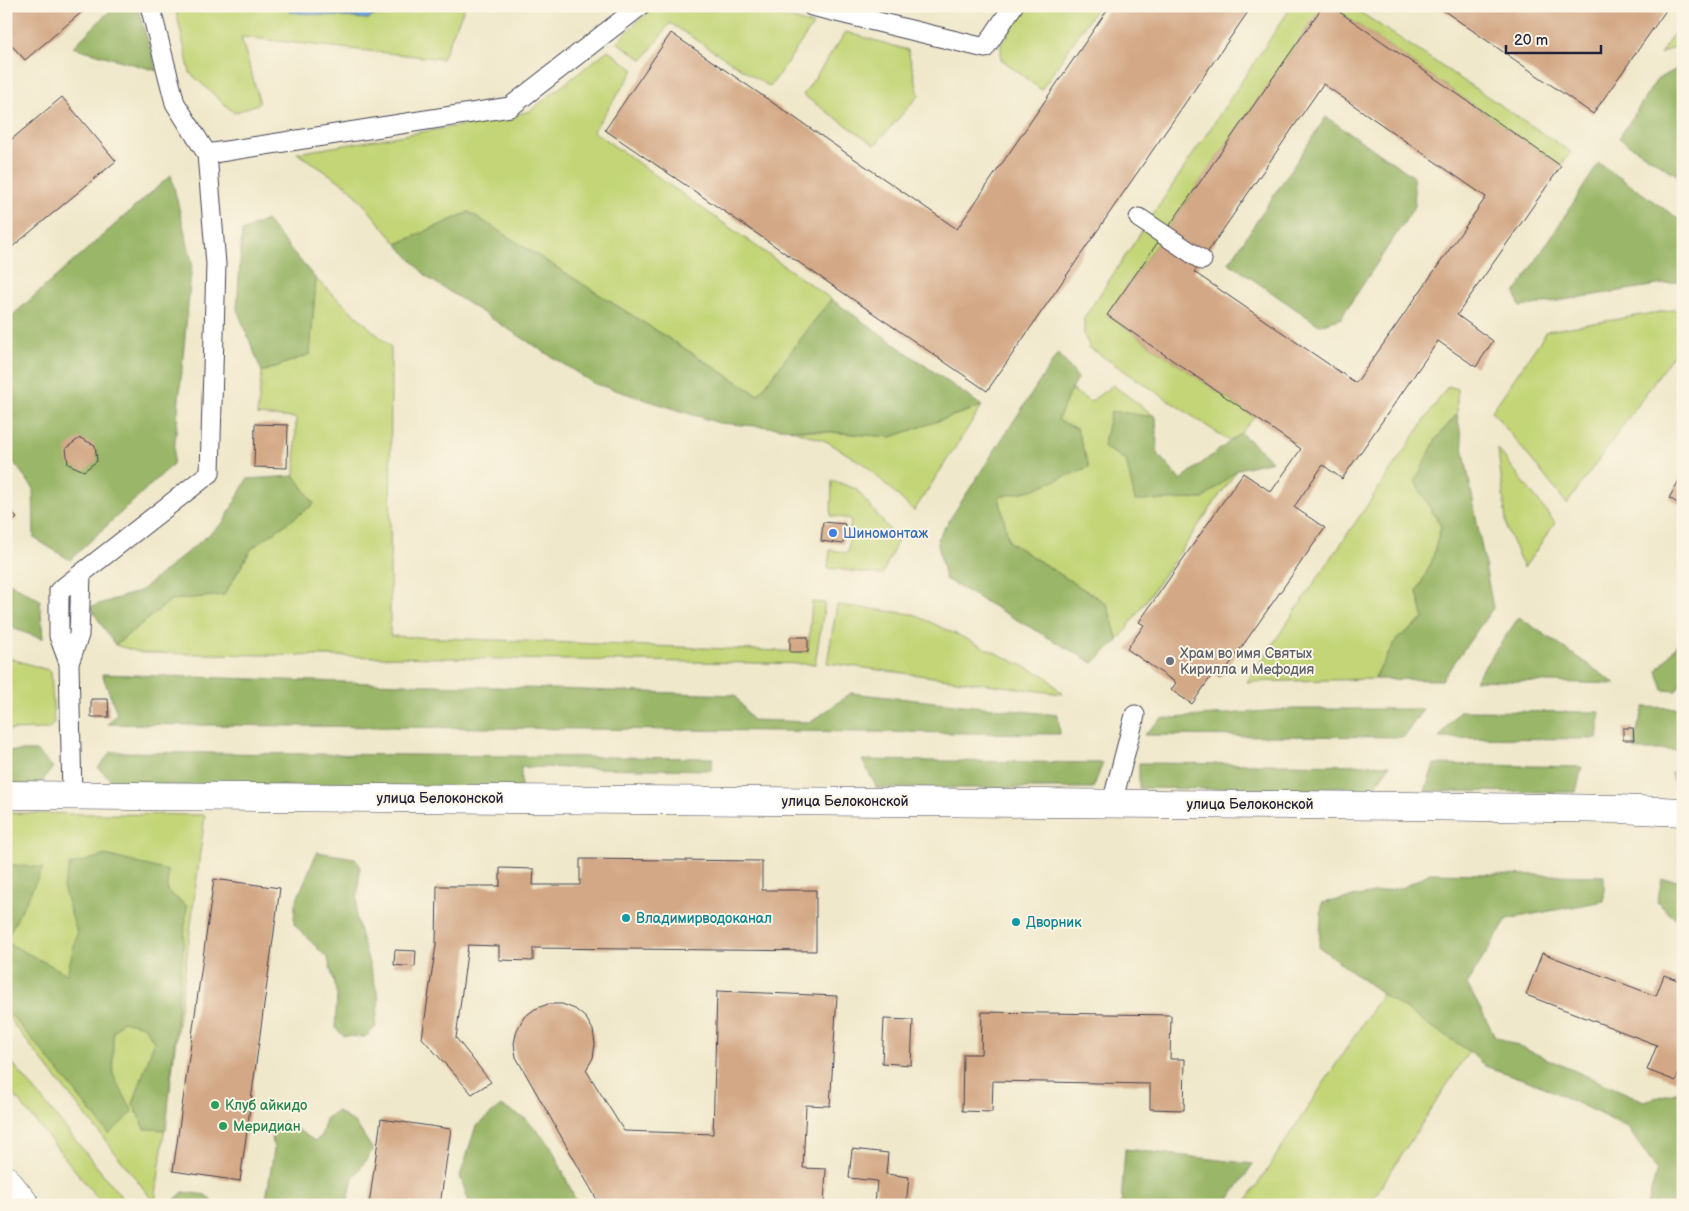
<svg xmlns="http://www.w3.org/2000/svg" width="1689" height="1211" font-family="'Balsamiq Sans',sans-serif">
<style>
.green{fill:#c3d577;stroke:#727c59}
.forest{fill:#9ab668;stroke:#5e6c52}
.water{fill:#70abe1;stroke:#49668e}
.building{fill:#d3a886;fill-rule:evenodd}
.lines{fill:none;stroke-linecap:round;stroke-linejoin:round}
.service-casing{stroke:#414051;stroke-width:21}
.minor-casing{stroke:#414051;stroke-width:29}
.primary-casing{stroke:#414051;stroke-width:29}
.service{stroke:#fff;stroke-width:19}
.minor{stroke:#fff;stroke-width:28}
.primary{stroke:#fff;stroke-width:28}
.shop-dot{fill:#3f7fe0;stroke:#fcf5e5;stroke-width:2}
.worship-dot{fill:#6b7280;stroke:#fcf5e5;stroke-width:2}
.culture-dot{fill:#0f9aa8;stroke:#fcf5e5;stroke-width:2}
.leisure-dot{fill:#2e9e5b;stroke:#fcf5e5;stroke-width:2}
.labels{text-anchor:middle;stroke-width:4;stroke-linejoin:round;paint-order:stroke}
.shop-label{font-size:14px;fill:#366cbe;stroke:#fcf5e5;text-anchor:start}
.worship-label{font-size:14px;fill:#5b616d;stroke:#fcf5e5;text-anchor:start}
.street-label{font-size:14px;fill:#22223b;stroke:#fcf5e5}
.culture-label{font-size:14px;fill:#0d838f;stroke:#fcf5e5;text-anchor:start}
.leisure-label{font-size:14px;fill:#27864d;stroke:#fcf5e5;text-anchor:start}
</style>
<rect width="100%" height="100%" fill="#fcf5e5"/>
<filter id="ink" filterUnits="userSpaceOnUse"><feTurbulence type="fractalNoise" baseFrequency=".02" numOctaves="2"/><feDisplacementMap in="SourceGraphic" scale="10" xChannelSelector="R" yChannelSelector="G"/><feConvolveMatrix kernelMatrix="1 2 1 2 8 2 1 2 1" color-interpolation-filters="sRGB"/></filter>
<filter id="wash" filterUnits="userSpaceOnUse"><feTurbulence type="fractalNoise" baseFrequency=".0096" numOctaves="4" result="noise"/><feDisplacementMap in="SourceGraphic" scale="20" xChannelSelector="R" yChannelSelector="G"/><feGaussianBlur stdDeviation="1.12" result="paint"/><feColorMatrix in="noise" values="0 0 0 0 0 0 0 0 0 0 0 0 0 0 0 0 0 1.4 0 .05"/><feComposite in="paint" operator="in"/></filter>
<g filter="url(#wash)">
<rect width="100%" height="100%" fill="#f0e8cb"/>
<path class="green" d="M175,6h111l4,6 77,7 27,-13h71l-23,53 -201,-22 19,66 -26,10 -44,-40z
M653,6h96l64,19 -43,62 -100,-64 -27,37 -26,-18z
M1028,6h70l-57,84 -40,-31v-15z
M1292,6h31l-216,309 147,102 -13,16 -10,9 -141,-94 -6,-13v-17z
M1331,6h20l220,146 -10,14z
M1683,20v22l-23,12z
M846,32l62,18 11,45 -44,50 -72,-50z
M608,50l26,20 -41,61 238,168 -73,96 -289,-183 -72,32 -47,-56 -53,-35 202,-34 31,-8z
M316,279l75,68 -1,289 418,16 4,-50 13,1 -10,61 -673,-11 -27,-8 56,-45 53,-5 28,-47 62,-44 -19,-28 1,-58 -39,-3 5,-43 48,-18z
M1683,308v33l-116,163 -75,-93 55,-80z
M1113,385l43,32 -45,-5 -8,35 100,52 35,-30 -120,172 -11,-37 -98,-62 -10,-45 32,-7 26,-70 14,-31 19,13z
M1448,386l9,3v25l-21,25 -6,68 11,19 -9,35 -15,31 7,27 -27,20 -23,40 -127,3z
M982,406l-68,105 -49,-46 -39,-24 -37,-12 102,8z
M1498,449l57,74 -31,45 -17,-38z
M832,480l24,9 42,51 -16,35 -54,-7 2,-18 18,3 3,-34 -20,-3z
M837,605l76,9 134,63 15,17 -235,-31z
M6,657l45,14 3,52 -5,6 -43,1z
M6,813l199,2 -50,388 -149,-188z
M1382,994l87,57 -100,154h-125z
M6,1055l122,150h-25l-97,-120z"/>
<path class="forest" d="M115,6h22l20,65 -84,-24z
M1683,66v113l-64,-41 38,-59z
M1326,117l87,59 2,30 -75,113 -21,6 -90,-62z
M1599,163l84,59 -1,59 -162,26 -5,-14z
M171,175l21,87 -19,202 -103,96 -36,-22 -1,-50 -27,-36v-131z
M469,212l289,183 73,-96 151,107 -91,31 -172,-14 -126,-40 -165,-105 -31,-34z
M266,220l50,59 -6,75 -48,18 -25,-63 5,-78z
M1058,353l20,25 -7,11 -13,31 19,9 12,38 -57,23 -33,7 10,45 98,62 11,37 -25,22 -148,-84 -8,-40z
M1111,411l45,6 1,36 23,27 61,-47 31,28 -34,8 -35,30 -68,2 -9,-41 -23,-13z
M1457,414l36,194 -51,72 -68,-1 23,-40 27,-20 -7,-27 15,-31 9,-35 -26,-44 21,-43z
M295,476l19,28 -62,44 -28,47 -53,5 -56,45 -25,-38 50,-16 84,-69 23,-43z
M6,581l34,19 3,39 -37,-13z
M1519,617l97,67 -141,-4z
M1683,637v43l-7,11 -13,-1 -6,-19z
M102,674l633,21 17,25 59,2 40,-29 207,22 2,19 -952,-10 9,-11z
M1644,707l39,1v42h-48l-1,-10z
M1293,709h130l-19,28 -260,-2 17,-16z
M1459,711l141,1 -3,27 -158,-1z
M6,751h30l17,16 -14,19h-33z
M111,752l602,6 -2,12 -190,-3v21l-404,-3 -19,-17z
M862,760l241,3 -10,25h-216z
M1139,763l251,2 -18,26 -233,-3z
M1434,764l148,3 -6,25 -151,-1z
M1671,773l12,1v24l-5,-1z
M317,852l38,6 5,8 -4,51 23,82 -4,29 -10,9 -21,-1 -9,-8 2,-33 -9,-36 -34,-35 1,-20z
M106,855l62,16 -1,20 20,15 -21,224 -21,-1 -12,-25 21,-62 -10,-16 -22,-5 -9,12v42l20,37 -24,22 -70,-87 -33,-37v-68l61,32 10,-41 -14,-46 7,-22z
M6,864l37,4 -37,72z
M1430,873l174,3v25l-97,18 -40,65 28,52 149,65 39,-11v115h-36l10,-35 -30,-43 -90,-43 -52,-18 -16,-15 -87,-57 -63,-47 3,-44 82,-16z
M1662,879l21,1v46l-26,-24z
M501,1106l25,13 25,27 26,57 -3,2h-104l-10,-29 16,-50z
M337,1111l20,14 16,25 -20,28 -6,27h-82l9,-55 -3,-19 13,-10 31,20 6,-4 5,-19z
M1125,1149l128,15 -28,41h-104z
M183,1192l23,3 9,10h-46z"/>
<path class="water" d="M286,6h108l-26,13 -78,-7z"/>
<g id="blocks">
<path class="building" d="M6,6h83l-64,54 -19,-21z
M1110,6h142l-265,385 -382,-261 66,-97 286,196z
M1323,6h8l230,160 -104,149 36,26 -17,26 -38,-26 -96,138 -19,-14 -29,42 31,21 -105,150 -7,-4 -21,30 -21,-14 5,-7 -49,-34 17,-24 -5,-3 104,-149 28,19 30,-43 -194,-134zM1323,84l163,113 -130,186 -162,-111z
M1437,6h232l-76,108z
M62,97l54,64 -110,91v-108z
M255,424l33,1 -1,43 -33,-1z
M80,438l15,7 2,16 -13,10 -16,-7 -2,-16z
M1680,479l3,1v26l-14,-8z
M6,505l11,13 -11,9z
M823,522l22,2 -2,20 -22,-3z
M790,637h18v15h-18z
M91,699h17l1,18h-18z
M1623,728h10l1,12h-11z
M580,859l182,2v29h54v61l-283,-3v13l-34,-1v-14l-31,-1 -12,93 35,44 -19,12 -50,-56 14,-93 1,-59h63v-18l34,1 -1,16h47z
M214,879l66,9 -40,293 -67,-10z
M395,950l21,1 -1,16 -21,-2z
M1542,953l114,43 8,-21 19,7v80l-7,19 -29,-11 10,-25 -131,-50z
M717,991l120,5 -7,110 -24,-1 -3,63 23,1 -2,36h-224l-84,-148 -2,-14 3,-13 7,-13 11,-8 13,-5h14l13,5 11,9 7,12 2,14 -2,14 -7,12 38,61 89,3z
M982,1012l189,3 -1,44h15l-1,51 -34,-1v-25l-157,-3 -1,31 -30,-1 1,-57h18z
M884,1019l29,1 -2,45 -29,-2z
M381,1119l70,10 -11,76h-71z
M852,1149l36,4 -2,21 23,3 -3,28h-31l2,-24 -28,-3z"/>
</g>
</g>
<g filter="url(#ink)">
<use href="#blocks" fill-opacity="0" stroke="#414051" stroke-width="1"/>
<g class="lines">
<g class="service-casing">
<path id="service" d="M150,6l25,97 32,51
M812,6l173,42 28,-42
M1139,218l63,42
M69,663l10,-28 2,-61
M72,795l-3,-132 -10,-27v-45l151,-118 6,-209 -9,-110 303,-47 130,-101
M1112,803l23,-88"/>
</g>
<g class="minor-casing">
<path id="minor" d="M6,795l1403,11 209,3 65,3"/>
</g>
<g class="primary-casing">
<path id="primary" d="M6,1180l20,25"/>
</g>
<use href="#service" class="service"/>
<use href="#minor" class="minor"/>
<use href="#primary" class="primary"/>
</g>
</g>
<circle class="shop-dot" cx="833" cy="533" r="5"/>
<circle class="worship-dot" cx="1170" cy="661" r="5"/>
<g class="culture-dot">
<circle cx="626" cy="918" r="5"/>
<circle cx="1016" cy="922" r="5"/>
</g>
<g class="leisure-dot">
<circle cx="215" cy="1105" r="5"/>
<circle cx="223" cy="1126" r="5"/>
</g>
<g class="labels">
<g class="shop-label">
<text x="843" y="538">Шиномонтаж</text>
</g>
<g class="worship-label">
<text x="1180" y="658">Храм во имя Святых<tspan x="1180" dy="16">Кирилла и Мефодия</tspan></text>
</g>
<g class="street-label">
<text x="440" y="803">улица Белоконской</text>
<text x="845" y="806">улица Белоконской</text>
<text x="1250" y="809">улица Белоконской</text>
</g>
<g class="culture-label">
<text x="636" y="923">Владимирводоканал</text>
<text x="1026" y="927">Дворник</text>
</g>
<g class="leisure-label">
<text x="225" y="1110">Клуб айкидо</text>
<text x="233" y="1131">Меридиан</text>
</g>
</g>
<rect width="1689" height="1211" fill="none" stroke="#fcf5e5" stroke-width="25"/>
<path d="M1506 45v8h95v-8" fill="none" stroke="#22223b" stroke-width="2.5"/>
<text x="1514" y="45" font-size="15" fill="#22223b" stroke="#fcf5e5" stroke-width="4" paint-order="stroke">20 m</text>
</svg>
